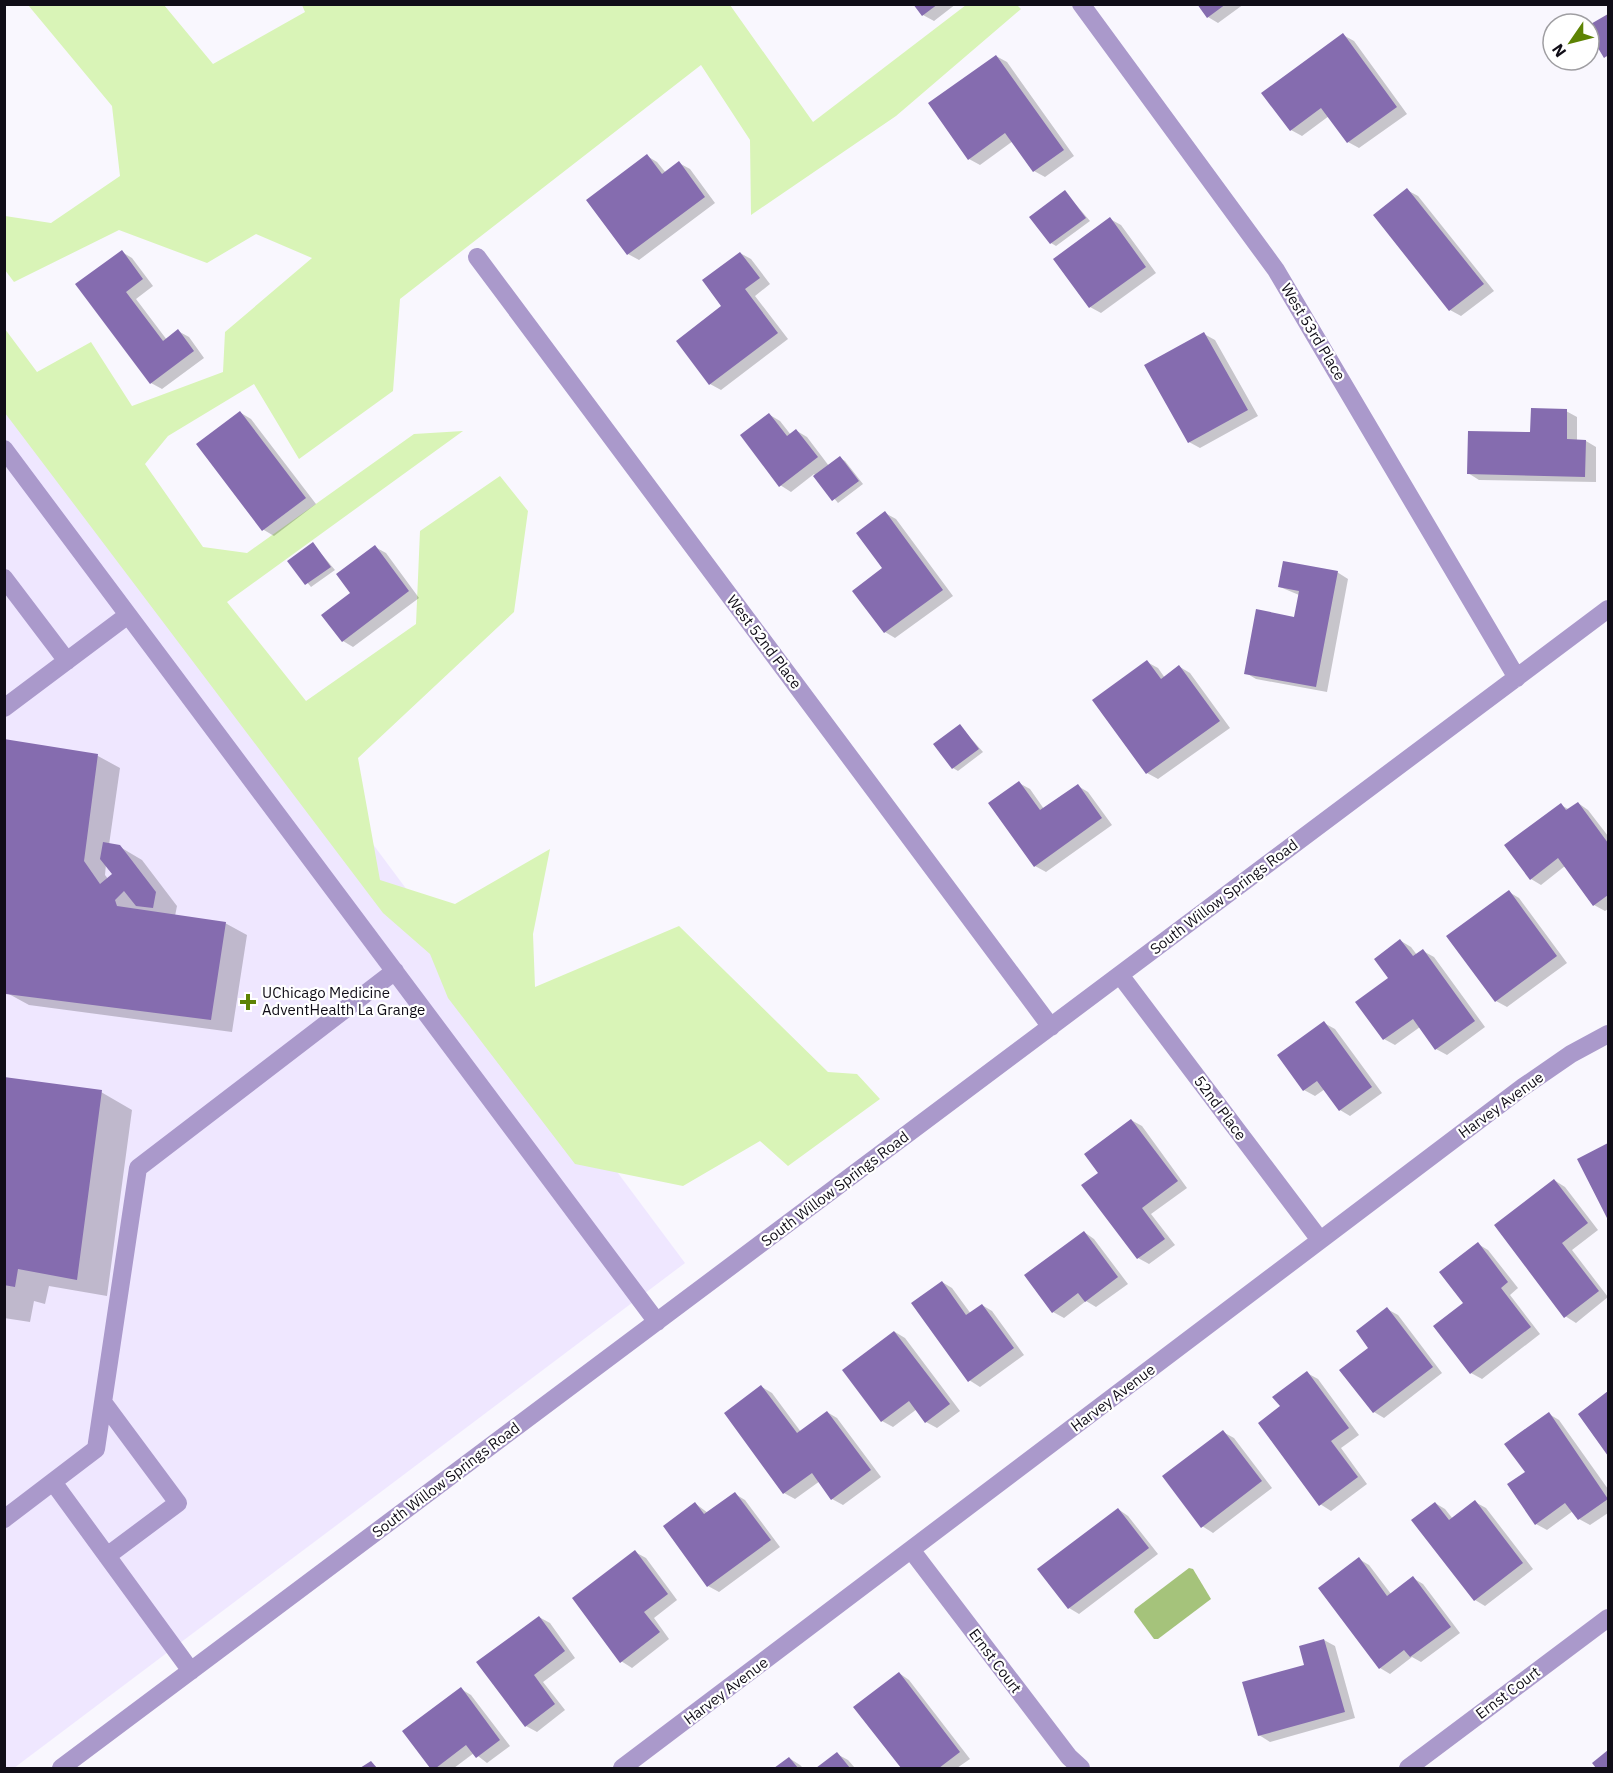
<svg xmlns="http://www.w3.org/2000/svg" width="1613" height="1773" font-family="'IBM Plex Sans',sans-serif">
<style>
.built{fill:#efe7ff}
.green{fill:#d9f4b7}
.water{fill:#a5c37b}
.shadow{fill:#0003;fill-rule:evenodd}
.building{fill:#856caf}
.lines{fill:none;stroke-linecap:round;stroke-linejoin:round}
.minor{stroke:#aa99cb;stroke-width:18}
.poi-dot{fill:#5d8304;stroke:#fff;stroke-width:2}
.labels{text-anchor:middle;stroke-width:4.5;stroke-linejoin:round;paint-order:stroke}
.street-label{font-size:15px;fill:#100d17;stroke:#fff}
.poi-label{font-size:15px;fill:#100d17;stroke:#fff;text-anchor:start}
</style>
<rect width="100%" height="100%" fill="#f9f7fe"/>
<path class="built" d="M4,349l681,914 -671,505h-10z"/>
<path class="green" d="M28,5h136l49,59 92,-52 -3,-7h428l83,117 153,-117h51l4,4 -125,107 -145,99 -1,-75 -49,-75 -301,234 -7,92 -94,68 -45,-75 -86,52 -23,28 58,83 44,6 167,-119 49,-3 -236,171 79,99 110,-77 4,-93 80,-55 28,35 -14,101 -156,146 22,122 75,24 95,-55 -17,85 2,53 144,-61 149,146 29,2 23,25 -92,67 -28,-25 -77,45 -108,-22 -127,-166 -18,-44 -47,-41 -378,-500v-84l32,43 54,-30 41,64 91,-34 2,-40 87,-74 -56,-24 -49,29 -88,-33 -105,52 -9,-12v-54l46,7 69,-47 -8,-70z"/>
<path class="water" d="M1189,1568l4,1 18,30 -53,40h-4l-20,-27 1,-3z"/>
<path class="shadow" d="M915,4h41l-22,17 -11,-6z
M1199,4h45l-26,19 -10,-6z
M1608,15v44l-19,-29v-3z
M1343,35l11,6 53,73 -48,34 -11,-6 -19,-26 -27,20 -11,-6z
M996,56l11,6 67,94 -29,21 -11,-6 -21,-30 -33,24 -11,-6z
M647,156l10,6 9,11 13,-10 11,6 25,34 -76,57 -11,-6z
M1407,190l11,6 76,95 -33,25 -11,-6 -75,-95z
M1065,192l25,29 -34,25 -5,-3z
M1110,219l11,6 35,48 -55,40 -11,-6z
M122,252l10,6 21,28 -17,13 31,41 11,-9 11,6 15,21 -42,31 -11,-6 -73,-98z
M740,253l11,6 19,25 -15,12 33,43 -67,51 -11,-6 14,-77z
M1204,334l11,6 43,76 -58,32 -11,-6z
M1566,411l11,6v24h9l10,6v35l-117,-2 -11,-7z
M241,413l10,6 65,85 -42,32 -10,-6z
M770,415l10,6 11,14 6,-4 10,6 22,29 11,-8 5,3 18,23 -25,19 -24,-29 -23,18 -11,-7z
M885,513l11,6 57,77 -58,42 -10,-6z
M313,544l22,26 -24,17 -22,-26z
M375,547l11,6 33,45 -66,49 -10,-6 9,-47z
M1337,572l11,7 -21,113 -71,-13 -10,-6 49,-55 4,-23 -19,-8z
M1147,662l11,6 7,10 15,-11 10,6 40,55 -72,51 -11,-6 -53,-73z
M960,726l23,26 -25,19 -5,-3z
M4,741l94,15 22,12 -11,77 11,2 22,13 35,46 -2,10 50,7 22,12 -15,97 -203,-27 -22,-12 -3,-3zM106,864l8,10 -6,5 -3,-4z
M1019,783l11,6 14,20 34,-23 10,6 24,33 -66,47 -11,-6z
M1578,803l10,7 20,26v73l-3,2 -11,-6 -29,-39 -24,19 -10,-6 30,-74 9,5z
M1509,892l10,6 48,65 -60,44 -11,-6z
M1401,941l10,6 6,8 6,-4 11,6 51,70 -38,28 -11,-6 -16,-22 -25,18 -11,-6 6,-61z
M1324,1023l11,6 47,64 -32,23 -10,-6 -15,-21 -10,7 -11,-6z
M4,1079l97,13 31,18 -25,186 -58,-10 -4,18 -11,-3 -4,21 -26,-4z
M1131,1120l11,6 45,62 -36,26 24,31 -26,19 -11,-6 -38,-85z
M1608,1145v72l-29,-58z
M1554,1180l11,7 33,43 -26,20 36,47 -32,26 -11,-7z
M1084,1232l10,7 34,45 -32,23 -10,-6 -22,17 -11,-6z
M1478,1244l10,6 30,38 -8,7 30,39 -58,45 -11,-6 -36,-47 30,-23z
M942,1282l10,6 19,26 11,-9 10,6 32,44 -44,32 -11,-7z
M1387,1309l11,6 44,58 -58,45 -10,-6 -4,-64z
M895,1332l10,6 55,73 -23,17 -11,-6 -9,-13 -24,18 -11,-6z
M1307,1373l11,6 41,56 -18,13 26,36 -36,27 -11,-7 -38,-97z
M762,1387l10,6 29,39 26,-20 10,6 44,59 -38,28 -11,-6 -12,-18 -25,18 -11,-6 -58,-80z
M1608,1393v60l-28,-39z
M1549,1414l10,6 49,69v24l-18,12 -11,-6 -6,-8 -26,19 -11,-6 -9,-52z
M1223,1432l11,6 38,50 -59,45 -11,-7z
M735,1494l10,6 35,47 -61,45 -11,-6 -12,-82 12,9z
M1475,1502l11,6 47,61 -48,37 -10,-6 -40,-97 10,6 8,10z
M1118,1509l10,7 30,38 -79,60 -10,-6z
M635,1552l11,6 31,42 -23,18 15,21 -37,29 -11,-7z
M1359,1559l10,6 22,29 22,-16 10,6 37,49 -39,29 -9,-5 -22,17 -10,-6z
M539,1617l11,6 25,35 -32,24 22,28 -28,22 -11,-6z
M1324,1640l11,6 20,72 -85,24 -11,-7z
M899,1673l10,7 61,79 -13,9h-55l-47,-61z
M461,1689l10,6 39,51 -23,17 -13,-10 -20,15h-23l-27,-36z
M837,1754l11,6 7,8h-37z
M789,1758l11,7 3,3h-27z"/>
<path class="building" d="M913,4h25l-16,12z
M1197,4h29l-19,14z
M1608,14v41l-4,3 -15,-25v-8z
M1343,33l54,74 -50,36 -26,-35 -31,23 -29,-38z
M996,55l68,95 -31,22 -28,-39 -37,27 -40,-57z
M647,154l15,20 17,-13 26,36 -78,58 -41,-55z
M1407,188l77,96 -35,27 -76,-96z
M1065,190l21,28 -36,26 -21,-27z
M1110,217l36,50 -57,41 -36,-49z
M122,250l21,29 -17,13 37,49 15,-12 16,22 -44,33 -75,-100z
M740,252l20,26 -15,11 33,44 -69,52 -33,-44 45,-35 -19,-26z
M1204,332l44,78 -60,33 -44,-78z
M1531,408l36,1v30l19,1 -1,37 -118,-3 1,-43 62,1z
M240,411l66,87 -44,33 -66,-87z
M769,413l18,23 9,-7 22,28 -39,30 -39,-52z
M840,456l19,25 -27,20 -19,-25z
M885,511l58,79 -59,43 -32,-42 30,-23 -26,-35z
M313,542l18,25 -26,18 -18,-24z
M375,545l34,46 -67,51 -21,-27 29,-22 -14,-19z
M1283,561l55,10 -22,116 -72,-13 12,-65 38,8 5,-26 -21,-4z
M1147,660l14,19 18,-14 41,56 -74,53 -54,-74z
M960,724l19,25 -27,20 -19,-25z
M4,739l94,15 -14,107 16,23 12,-10 -12,-15 3,-17 17,3 36,47 -3,16 -17,-2 -12,-15 -9,9 2,6 109,16 -15,98 -205,-26z
M1019,781l21,29 38,-26 24,34 -68,49 -46,-64z
M1578,802l30,41v52l-15,11 -35,-48 -28,22 -26,-35 57,-42 5,7z
M1509,890l48,66 -62,46 -49,-66z
M1400,939l13,17 10,-7 52,72 -40,29 -22,-31 -30,21 -28,-38 33,-24 -14,-19z
M1324,1021l48,66 -33,24 -22,-30 -14,10 -26,-36z
M4,1077l98,13 -25,190 -59,-11 -3,18 -11,-2z
M1131,1119l47,62 -36,27 23,31 -28,20 -56,-74 17,-12 -14,-19z
M1608,1143v77l-31,-61z
M1554,1179l34,44 -26,20 37,48 -35,27 -70,-93z
M1084,1231l34,46 -33,25 -7,-9 -26,20 -28,-38z
M1478,1242l30,40 -7,6 30,39 -61,47 -37,-48 30,-23 -24,-31z
M942,1281l24,34 16,-11 32,44 -46,34 -57,-79z
M1387,1307l46,60 -60,46 -34,-43 29,-22 -12,-17z
M894,1331l56,73 -25,19 -16,-22 -28,21 -39,-52z
M1307,1371l42,57 -18,13 27,36 -39,29 -61,-83 22,-17 -8,-9z
M761,1385l36,48 30,-22 44,59 -40,30 -19,-27 -29,21 -59,-81z
M1608,1391v65l-30,-42z
M1549,1412l59,87 -30,21 -13,-17 -30,22 -28,-41 18,-12 -21,-28z
M1223,1430l39,51 -61,47 -39,-52z
M735,1492l36,48 -64,47 -44,-61 32,-24 9,12z
M1475,1500l48,63 -49,38 -63,-81 24,-18 14,18z
M1118,1508l31,40 -81,61 -31,-40z
M635,1550l33,44 -24,18 16,20 -40,31 -48,-65z
M1359,1557l28,39 26,-20 38,51 -41,30 -6,-7 -25,19 -61,-81z
M539,1616l26,35 -31,24 21,29 -30,23 -49,-65z
M1324,1639l21,73 -87,24 -16,-54 62,-17 -5,-19z
M899,1672l61,80 -21,16h-38l-48,-61z
M461,1687l39,53 -24,18 -10,-13 -30,23h-6l-28,-37z
M1608,1750v18h-12l-4,-5z
M837,1752l13,16h-34z
M789,1757l9,11h-24z
M371,1761l6,7h-17z"/>
<g class="lines">
<path class="minor" d="M1081,4l195,266 241,408
M477,257l574,770
M4,449l653,873
M4,578l63,83
M4,708l124,-93
M1120,975l200,265
M103,1402l75,101 -71,53
M53,1482l138,189
M4,1519l92,-70 42,-281 257,-197
M912,1551l157,206 12,11
M61,1768l1547,-1159
M622,1768l901,-681 48,-33 37,-20
M1408,1768l200,-150"/>
</g>
<path class="poi-dot" d="M245 993h6v6h6v6h-6v6h-6v-6h-6v-6h6z"/>
<g class="labels">
<g class="street-label">
<text transform="translate(1313 332) rotate(59)" y="5">West 53rd Place</text>
<text transform="translate(764 642) rotate(53)" y="5">West 52nd Place</text>
<text transform="translate(1224 897) rotate(-37)" y="5">South Willow Springs Road</text>
<text transform="translate(1501 1105) rotate(-36)" y="5">Harvey Avenue</text>
<text transform="translate(1220 1108) rotate(53)" y="5">52nd Place</text>
<text transform="translate(835 1189) rotate(-37)" y="5">South Willow Springs Road</text>
<text transform="translate(1113 1398) rotate(-37)" y="5">Harvey Avenue</text>
<text transform="translate(446 1480) rotate(-37)" y="5">South Willow Springs Road</text>
<text transform="translate(995 1661) rotate(53)" y="5">Ernst Court</text>
<text transform="translate(726 1691) rotate(-37)" y="5">Harvey Avenue</text>
<text transform="translate(1508 1693) rotate(-37)" y="5">Ernst Court</text>
</g>
<g class="poi-label">
<text x="262" y="998">UChicago Medicine<tspan x="262" dy="17">AdventHealth La Grange</tspan></text>
</g>
</g>
<rect width="1613" height="1773" fill="none" stroke="#100d17" stroke-width="12"/>
<g transform="translate(1571 42) rotate(235)"><circle r="28" fill="#ffffff" stroke="#9f9ea2" stroke-width="1.5"/>
<path d="M0-4.5L10 22L0 15L-10 22Z" fill="#5d8304"/>
<text y="-9" font-size="16" font-weight="bold" text-anchor="middle" fill="#100d17">N</text>
</g>
</svg>
